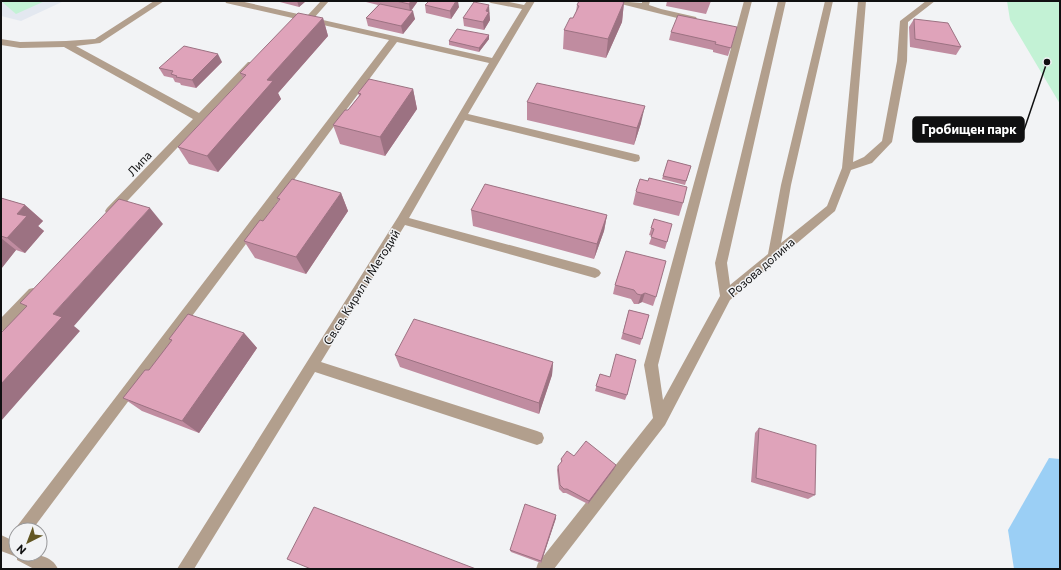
<svg xmlns="http://www.w3.org/2000/svg" width="1061" height="570" font-family="Commissioner,sans-serif">
	<style>
		.built { fill: #e3e8f0 }
		.green { fill: #c3f2d5 }
		.water { fill: #9bcff5 }
		.lines { fill: none; stroke-linecap: round; stroke-linejoin: round }
		.minor { fill: #b29f8d; fill-rule: evenodd }
		.wall { fill: #c08ca0 }
		.shaded-wall { fill: #9c7282 }
		.building { fill: #dfa3ba; stroke: #9c7282 }
		.labels { text-anchor: middle; dominant-baseline: central; stroke-width: 3; stroke-linejoin: round; paint-order: stroke }
		.street-label { font-size: 12px; fill: #101011; stroke: #f2f3f5 }
		.leader { fill: none; stroke: #101011; stroke-width: 1.5 }
		.callout-dot { fill: #101011; stroke: #f2f3f5; stroke-width: 1.5 }
		.callout { fill: #101011; stroke: #101011; stroke-width: 1.5 }
		.callout-label { font-size: 13px; text-anchor: middle; font-weight: bold; fill: #fff }
	</style>
	<rect width="100%" height="100%" fill="#f2f3f5"/>
	<path class="built" d="M1,1h63l-43,20 -20,-5z"/>
	<path class="green" d="M1,1h44l-29,13z
		M1007,1h53v103l-50,-84z"/>
	<path class="water" d="M1049,458l11,1v110h-46l-6,-39z"/>
	<g class="lines">
		<path class="minor" d="M154,1h10l-64,42 -24,3 123,67 49,-51h6l2,2 -141,150 -4,1 -4,-1 -2,-3 2,-3 86,-89 -129,-72 -44,1 -19,-3v-6l19,3 46,-1 29,-2z
			M225,1h15l67,15 14,-15h8l-15,17 178,40 30,-49 -31,-6 -4,-2h17l20,4 3,-4h8l-67,113 167,40 4,1 1,3 -1,3 -4,1 -170,-42 -56,98 186,50 4,2 2,3 -2,3 -4,2 -190,-53 -84,137 216,69 5,2 2,5 -2,5 -5,2 -222,-73 -121,197h-17l221,-352 91,-154 -92,-21 -365,488h-16v2l-1,-2 3,-5 371,-485 -163,-37z
			M616,1l26,2v-2h8l-1,4 12,4 35,8 1,2 -4,3 -76,-19z
			M744,1h8l-94,364 5,35 57,-104 -5,-33 63,-262h8l-59,262 3,22 38,-31 13,-69 44,-184h8l-42,184 -10,58 46,-37 15,-38 16,-167h8l-13,161 11,-5 18,-16 15,-80 3,-40 26,-20h9l-27,21 -1,39 -15,81 -20,21 -21,7 -16,41 -105,89 -65,125 -111,144h-18l2,-6 115,-145 -9,-53z
			M33,288l4,1 2,4 -2,4 -32,33 -4,1v-13l28,-29z
			M1,535l15,7v12c15,0 35,-1 42,15h-24l-17,-9v-3l-16,-6z"/>
	</g>
	<path class="wall" d="M276,1h30l-7,6z
		M362,1h56l-7,10 4,8 -12,15 -35,-8 -2,-8 12,-13z
		M667,1h44l-5,13 -40,-8z
		M624,2l-2,20 -16,36 -43,-9 1,-19 9,-12 3,-6 1,-7z
		M425,5l34,2 -8,12 -25,-6z
		M490,13l-1,1 1,6 -6,10 -20,-4 -1,-8z
		M323,18l5,18 -50,57 3,6 -63,73 -29,-8 -11,-17 65,-69 -3,-5z
		M914,19l47,28 -5,8 -46,-8 -1,-20z
		M737,27l-9,29 -15,-4v-2l-44,-10 2,-8z
		M489,35v4l-10,13 -30,-7v-4z
		M222,62l-26,26 -15,-3 -1,-2 -5,-1 -2,-4 -9,-2 -5,-8z
		M413,89l4,20 -32,47 -45,-12 -7,-19 15,-15 11,-14 -1,-3z
		M527,102l114,21 -7,22 -107,-25z
		M668,160l23,6 -6,19 -23,-6z
		M636,191l47,12 -4,13 -45,-11 -1,-1z
		M341,193l7,18 -42,63 -51,-16 -11,-17 19,-20 16,-20 -2,-3z
		M1,198l24,7 18,16 -5,5 6,5 -19,22 -9,-3 -15,19z
		M471,210l136,5 -3,16 -10,28 -121,-33z
		M654,219l13,23 -2,7 -16,-5 3,-8 -3,-1z
		M626,251l30,46 -3,9 -11,-4 -4,2h-4l-3,-5 -18,-5 2,-9z
		M629,310l20,5 -9,30 -19,-6z
		M244,333l13,15 -58,85 -57,-22 -19,-13 26,-28 22,-29 -2,-2z
		M395,355l158,7 -1,13 -13,39 -139,-47z
		M600,374l27,21 -2,5 -30,-9z
		M759,428l56,67 -7,4 -57,-17 4,-49z
		M574,456l42,9 -2,4 -26,35 -22,-11h-3l-4,-4 -2,-19 1,-4 3,-3v-4z
		M556,518l-15,45 -30,-11 -1,-2z"/>
	<path class="shaded-wall" d="M297,1h9l-7,6z
		M411,1h7l-8,11 -1,-8z
		M456,1h2l1,6 -8,12 -1,-8z
		M624,2l-2,20 -16,36 2,-19z
		M489,5l1,15 -6,10 -1,-8 3,-11z
		M413,11l2,8 -12,15 -2,-8z
		M323,18l5,18 -50,57 3,6 -63,73 -11,-16 60,-76z
		M489,35v4l-10,13v-4z
		M218,54l4,8 -26,26 -4,-8z
		M413,89l4,20 -32,47 -5,-19z
		M645,106l-4,17 -7,22 3,-17z
		M341,193l7,18 -42,63 -10,-17z
		M25,205l18,16 -5,5 6,5 -19,22 -18,-15 10,-24z
		M150,208l13,16 -89,102 6,5 -79,90v-37l52,-70z
		M607,215l-3,16 -10,28 3,-15z
		M1,238l15,12 -15,19z
		M645,293l-3,9 -4,2 3,-9z
		M244,333l13,15 -58,85 -17,-12z
		M553,362l-1,13 -13,39v-11z
		M616,465l-2,4 -26,35 1,-3z
		M556,515v3l-15,45v-2z"/>
	<path class="building" d="M396,1h15l-2,3z
		M429,1h27l-6,10 -25,-6z
		M579,1h39l6,1 -16,37 -44,-9 6,-12h3l6,-12 -2,-1z
		M474,2l15,3 -3,6 3,1 -6,10 -20,-4z
		M380,4l33,7 -12,15 -35,-8z
		M298,13l25,5 -56,62 6,1 -66,75 -29,-9 68,-72 -6,-2z
		M678,15l59,12 -6,21 -16,-4 1,-2 -45,-10z
		M914,19l34,4 13,24 -46,-8z
		M457,29l32,6 -10,13 -30,-7z
		M184,46l34,8 -26,26 -16,-3 1,-1 -6,-2 2,-3 -14,-3z
		M369,79l44,10 -33,48 -47,-12 12,-15h3l13,-16 -3,-1z
		M537,83l108,23 -8,22 -110,-26z
		M668,160l23,6 -5,15 -23,-5z
		M649,178l38,9 -4,16 -46,-11 -1,-1 4,-12 8,2z
		M292,179l49,14 -45,64 -52,-16 16,-21 3,1 17,-22 -3,-1z
		M485,184l122,31 -10,29 -126,-34z
		M1,198l24,7 -8,9 10,2 -20,22 -6,-2z
		M119,199l31,9 -97,106 9,3 -61,67v-51l26,-27 -7,-3z
		M654,219l18,5 -5,18 -16,-5 3,-8 -3,-1z
		M626,251l40,10 -10,36 -11,-4 -4,2 -4,-1 -3,-4 -19,-5z
		M629,310l20,5 -7,24 -19,-6z
		M188,314l56,19 -62,88 -59,-23 22,-28h4l23,-30 -3,-1z
		M414,319l139,43 -14,41 -144,-48z
		M616,354l20,6 -9,35 -31,-9 4,-12 10,3z
		M759,428l57,17 -1,50 -59,-17z
		M586,441l30,24 -27,36 -22,-12h-3l-4,-4 -2,-19 4,-5 -1,-2 6,-8 7,5z
		M525,504l31,11 -15,46 -31,-11z
		M314,507l162,62h-165l-24,-10z"/>
	<g class="labels">
		<g class="street-label">
			<text transform="translate(139 163) rotate(-47)">Липа</text>
			<text transform="translate(761 267) rotate(-41)">Розова долина</text>
			<text transform="translate(361 287) rotate(-58)">Св.св. Кирил и Методий</text>
		</g>
	</g>
	<path class="leader" d="M1047 62L1024 130"/>
	<circle class="callout-dot" cx="1047" cy="62" r="4"/>
	<rect class="callout" x="913" y="117" width="111" height="25" rx="4"/>
	<g class="callout-label">
		<text x="969" y="134">Гробищен парк</text>
	</g>
	<rect width="1061" height="570" fill="none" stroke="#101011" stroke-width="4"/>
	<g transform="translate(28 542) rotate(222)"><circle r="19" fill="#f2f3f5" stroke="#98989a"/>
	<path d="M0-3L7 15L0 10L-7 15Z" fill="#625623"/>
	<text y="-6" font-size="11" font-weight="bold" text-anchor="middle" fill="#101011">N</text>
	</g>
</svg>
